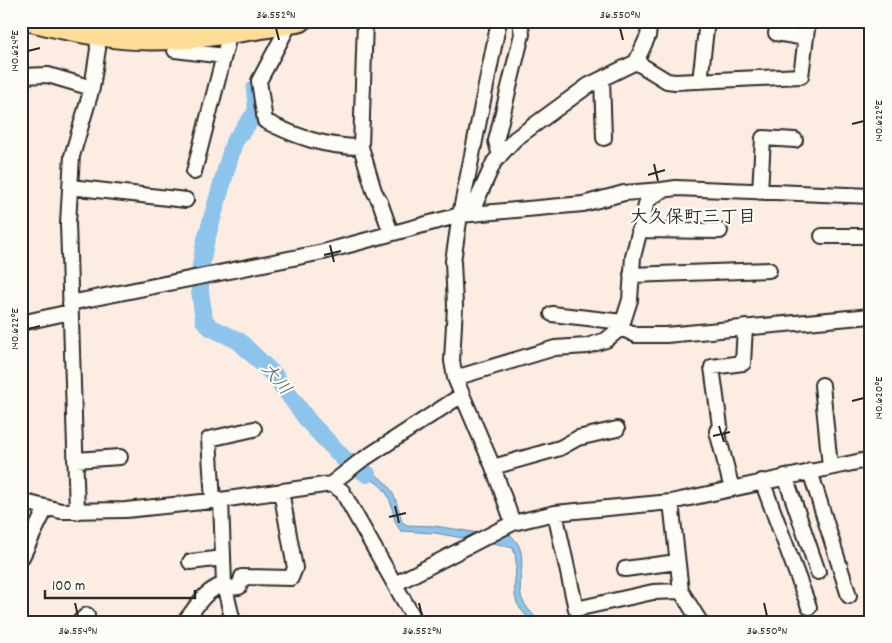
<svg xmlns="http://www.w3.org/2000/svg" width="892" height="643" font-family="Dekko,'Klee One',sans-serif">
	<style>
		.water { fill: #8dc4eb; stroke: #66879e }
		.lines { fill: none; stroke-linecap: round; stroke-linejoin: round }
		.river { stroke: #8dc4eb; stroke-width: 18 }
		.minor-casing { stroke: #2b2b2b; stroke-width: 18 }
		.highway-casing { stroke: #2b2b2b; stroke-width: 25 }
		.minor { stroke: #fdfcf7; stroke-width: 14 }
		.highway { stroke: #ffdd96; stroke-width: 21 }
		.ticks { fill: none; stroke: #2b2b2b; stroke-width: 2 }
		.labels { text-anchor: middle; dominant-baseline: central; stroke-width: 4.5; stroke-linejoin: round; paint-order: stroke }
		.neighbourhood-label { font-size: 18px; font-weight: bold; fill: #2b2b2b; stroke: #fdfcf7 }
		.water-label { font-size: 18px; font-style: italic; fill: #485965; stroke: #fdfcf7 }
		.neatline { fill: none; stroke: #2b2b2b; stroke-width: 2 }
		.ticks-label { font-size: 12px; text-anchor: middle; fill: #2b2b2b }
	</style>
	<rect width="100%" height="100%" fill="#fdece1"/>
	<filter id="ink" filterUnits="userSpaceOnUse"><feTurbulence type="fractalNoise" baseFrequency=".02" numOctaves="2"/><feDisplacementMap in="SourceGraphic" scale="10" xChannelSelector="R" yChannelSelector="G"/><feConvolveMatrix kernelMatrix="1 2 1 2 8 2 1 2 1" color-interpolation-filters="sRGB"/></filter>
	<g filter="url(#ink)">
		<path class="water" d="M360,466c31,15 34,25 42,56l5,3 28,1 44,7 -11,6 -33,-6 -34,-2c-6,-7 -7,-14 -9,-23 -5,-23 -18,-28 -39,-37z
			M508,533c25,19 7,43 14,66 3,8 12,16 17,23h-7c-5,-6 -12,-12 -15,-19 -7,-18 4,-37 -4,-55l-27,-7z"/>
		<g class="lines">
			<path class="river" d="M255,89l2,22 -23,31 -29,101 -4,22 -1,26 4,29 6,7 29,14 36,35 34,46 36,38 22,14"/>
			<defs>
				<path id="minor" d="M365,21l-4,126 13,44 6,11 11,31
					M499,21l-39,194 -7,46 2,45 -3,55 3,17 38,89 20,56
					M290,23l-31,58 6,40c32,16 60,26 96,26
					M776,33l30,5
					M173,38l2,12 49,6
					M636,62l31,19 8,1 126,-6 7,-55
					M21,76l27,-1 44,13
					M602,79l2,59
					M700,81l7,-60
					M500,156l-4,-15 26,-107 -2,-13
					M194,172l36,-140
					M70,187l116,13
					M760,192l3,-54 32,2
					M460,215l12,-4 22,-49 21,-23 74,-54 47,-23 12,-26 2,-15
					M639,230l81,1
					M822,236h49
					M631,275l138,-5
					M70,303l253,-51 137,-37 123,-11 41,-11 38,-3
					M552,314l71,8
					M21,323l49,-11
					M621,328l15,7h30l205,-19
					M455,378l100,-30 32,-2 19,-6 15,-12 9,-28 3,-43 14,-56 15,-11 14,-2 195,8
					M822,385l8,82
					M75,460l45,-3
					M493,467l67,-19 18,-10 39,-9
					M810,471l39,125
					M785,476l33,96
					M762,481l47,126
					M331,484l28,-22 103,-67
					M732,489l-15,-58 3,-5 -8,-59 31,-4 2,-36
					M221,500l3,84 9,38
					M21,501l40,10 65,-1 95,-10 110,-16 11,7 74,131
					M213,501l-4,-62 45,-10
					M671,502l10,89 19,31
					M77,512l-9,-289 4,-67 20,-68 6,-39 -1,-14 -9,-14
					M555,513l21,96 77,-17 28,-1
					M21,559l25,-51
					M190,562l33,-4
					M625,569l52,-7
					M395,584l118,-61 42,-10 116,-11 200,-43
					M225,588l14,-1 3,-10 49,1 4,-10 -14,-77
					M79,622l8,-7
					M184,622c15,-17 17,-29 40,-38"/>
				<path id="highway" d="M33,21c39,10 78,18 118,18 50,0 100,-10 149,-18"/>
			</defs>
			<use href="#minor" class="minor-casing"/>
			<use href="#highway" class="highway-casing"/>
			<use href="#minor" class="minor"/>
			<use href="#highway" class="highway"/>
		</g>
	</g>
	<path class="ticks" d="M276,28l3,12M620,28l3,12M28,51l12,-3M852,124l12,-3M654,164l4,17M648,175l17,-5M330,245l4,17M324,255l17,-4M28,329l12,-3M852,401l12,-3M719,426l5,16M713,436l17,-4M395,506l4,17M389,517l17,-4M75,603l3,13M419,603l3,13M764,603l3,13"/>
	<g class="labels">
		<g class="neighbourhood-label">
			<text x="693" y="218">大久保町三丁目</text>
		</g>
		<g class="water-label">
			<text transform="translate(275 380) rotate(50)">大川</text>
		</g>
	</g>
	<rect width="892" height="643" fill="none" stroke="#fdfcf7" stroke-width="55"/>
	<path d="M45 590v8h150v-8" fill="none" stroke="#2b2b2b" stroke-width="2.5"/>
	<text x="52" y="590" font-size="15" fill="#2b2b2b" stroke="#fdfcf7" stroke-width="4" paint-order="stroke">100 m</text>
	<rect x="28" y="28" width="836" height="588" class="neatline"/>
	<g class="ticks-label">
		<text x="276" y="18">36.552°N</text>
		<text x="620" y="18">36.550°N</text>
		<text transform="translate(14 51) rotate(-90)" y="4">140.624°E</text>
		<text transform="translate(878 121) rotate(-90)" y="4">140.622°E</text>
		<text transform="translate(14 329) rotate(-90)" y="4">140.622°E</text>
		<text transform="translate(878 398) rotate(-90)" y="4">140.620°E</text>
		<text x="78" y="634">36.554°N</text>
		<text x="422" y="634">36.552°N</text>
		<text x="767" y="634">36.550°N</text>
	</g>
</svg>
